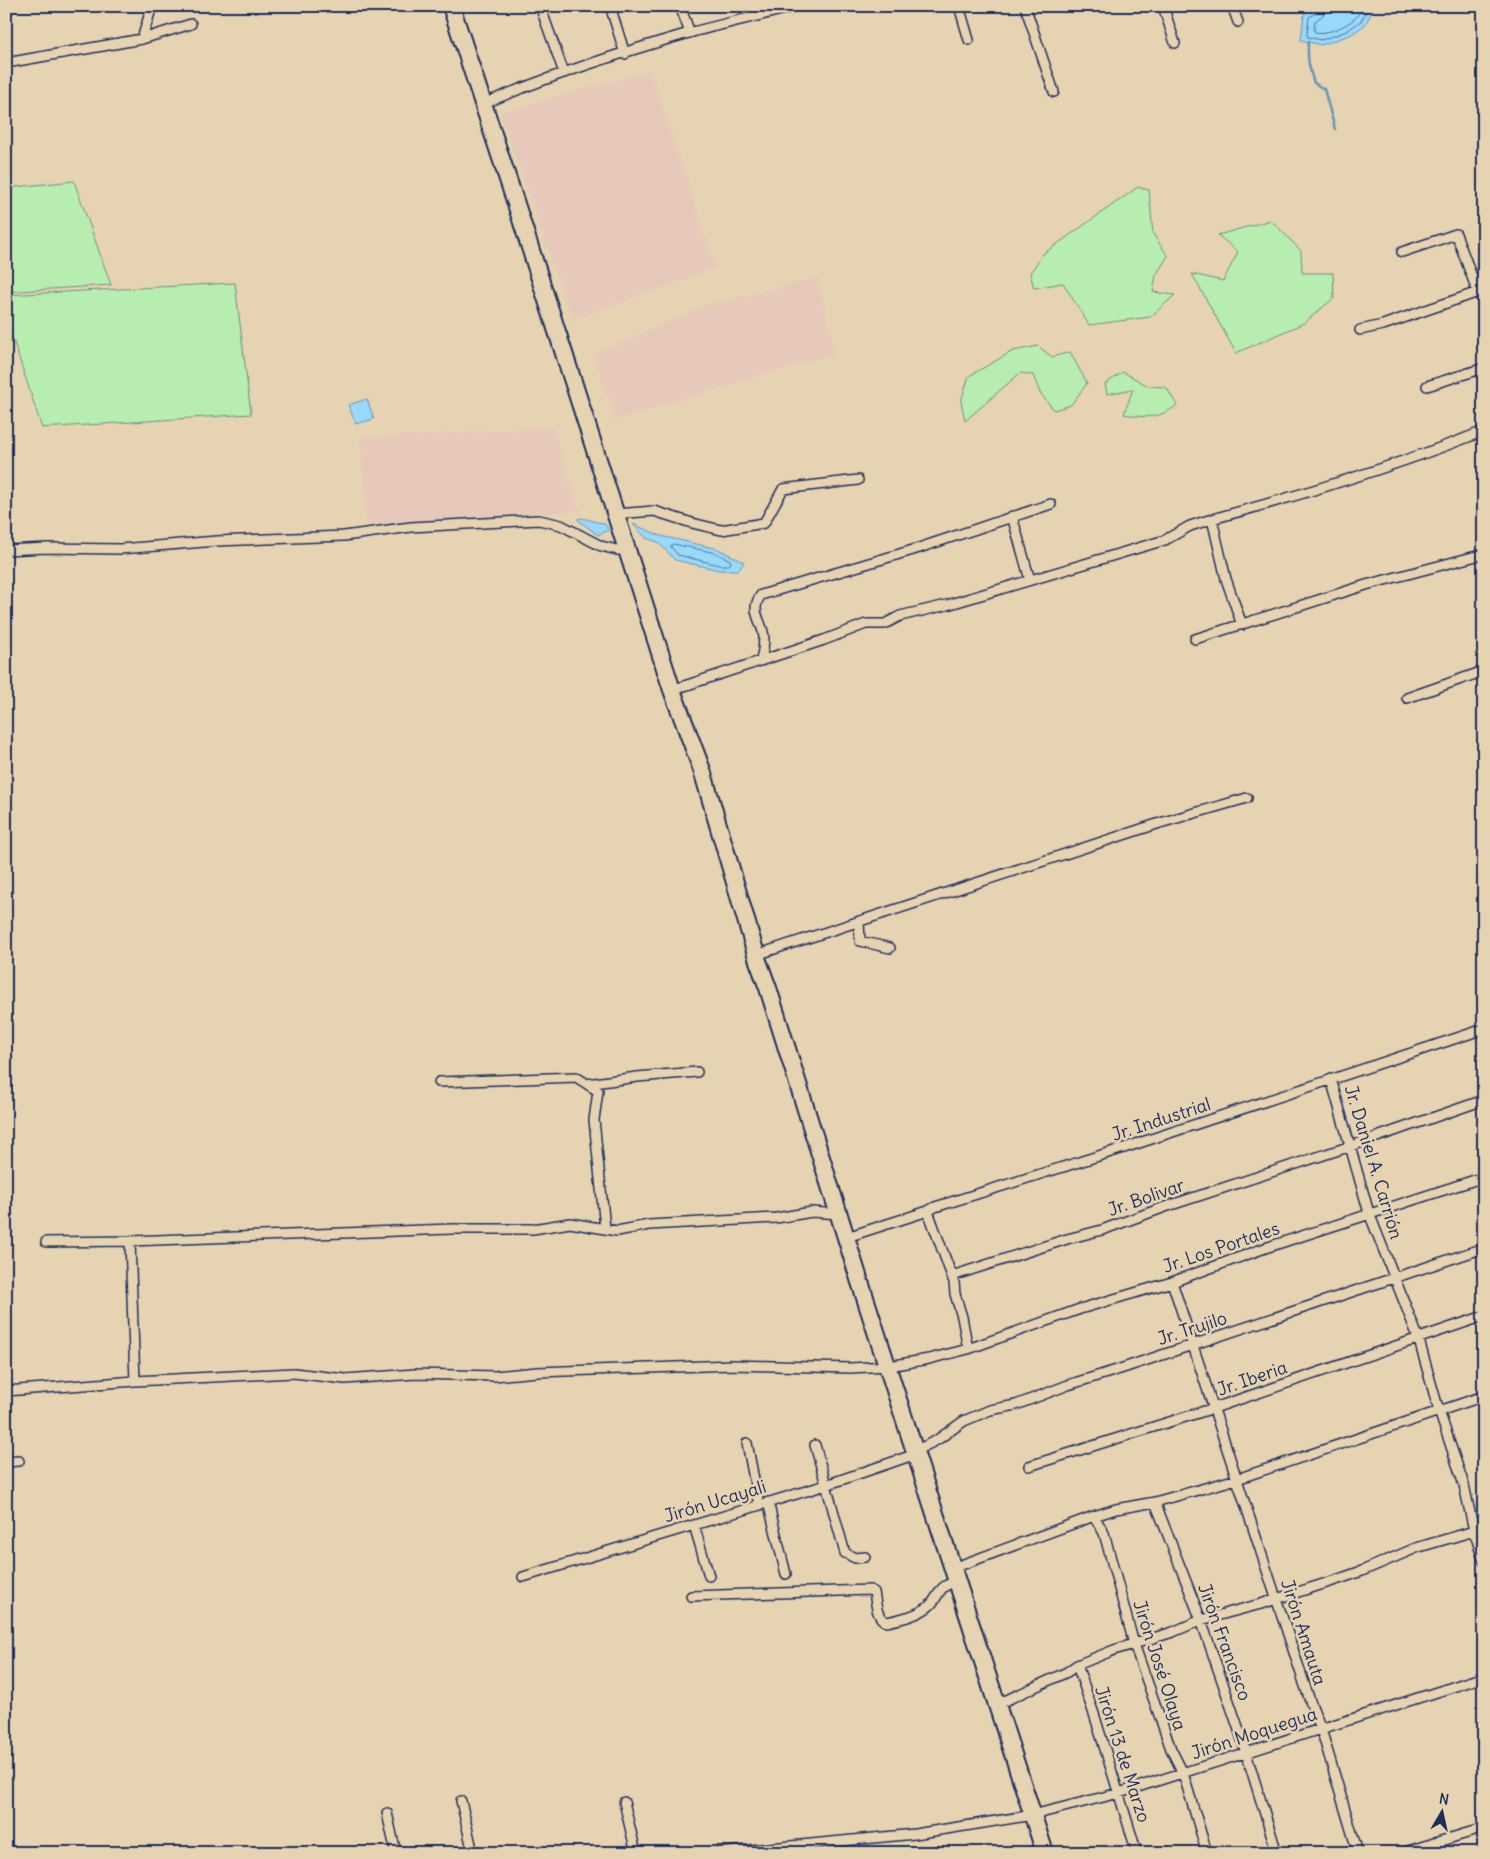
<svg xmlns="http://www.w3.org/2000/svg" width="1490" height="1859" font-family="Delius,sans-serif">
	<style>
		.built { fill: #e6c9ba }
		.green { fill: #b7edae; stroke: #698e86 }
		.water { fill: #98d8f9; stroke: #6694bb }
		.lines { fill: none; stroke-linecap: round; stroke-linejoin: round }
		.shore { stroke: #4d739c; stroke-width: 1 }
		.stream { stroke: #6694bb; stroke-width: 2.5 }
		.street-casing { stroke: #1b2f5e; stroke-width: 12 }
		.highway-casing { stroke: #1b2f5e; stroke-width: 20 }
		.street { stroke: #e6d3b1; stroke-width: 9 }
		.highway { stroke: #e6d3b1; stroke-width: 16 }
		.labels { text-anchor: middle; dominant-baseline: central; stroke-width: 5; stroke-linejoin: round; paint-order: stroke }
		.street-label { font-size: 18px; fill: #1b2f5e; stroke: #e6d3b1 }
	</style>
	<rect width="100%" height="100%" fill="#e6d3b1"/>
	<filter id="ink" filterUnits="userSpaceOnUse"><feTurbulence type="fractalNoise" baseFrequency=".02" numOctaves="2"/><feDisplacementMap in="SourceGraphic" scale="10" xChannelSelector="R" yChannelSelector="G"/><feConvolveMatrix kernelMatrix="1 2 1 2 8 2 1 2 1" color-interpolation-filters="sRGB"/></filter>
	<g filter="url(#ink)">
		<path class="built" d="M650,70l66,198 -144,52 -72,-207z
			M818,278l16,75 -219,67 -21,-66 113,-49z
			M552,428l28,83 -213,15 -7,-88z"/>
		<path class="green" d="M74,181l37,104 -105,7v-104z
			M1138,187l11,3 4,44 15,22 -12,19 -3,17 22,3 -25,22 -61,8 -26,-42 -29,5 -4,-15 13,-19z
			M1271,220l30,31 1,22h31l1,25 -30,25 -68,30 -44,-79 31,7 15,-29 -20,-17z
			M235,283l16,131 -209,14 -36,-110v-23z
			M1038,346l14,11 18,-5 17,31 -16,22 -17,5 -14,-17 -7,-18 -13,-2 -55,48 -4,-20 8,-25 44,-25z
			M1123,372l25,14 18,1 11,18c-17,14 -33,13 -53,9l9,-25 -26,5 -2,-10z"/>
		<path class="water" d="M1317,6h58l-10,19 -15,10 -29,10 -20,-5 3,-26z
			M367,399l7,20 -18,5 -8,-19z
			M579,518c9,0 16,5 25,5l5,7 -11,5 -20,-15z
			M633,524l28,12 57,13 26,13 -5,8h-20l-44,-10 -17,-18 -12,-4z"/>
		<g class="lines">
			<path class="shore" d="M1319,6l-2,6 -8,5 -2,18 1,2 13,3 26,-9 14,-10 8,-15
				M1325,6l-2,9 -8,6 -1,9 1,2c11,3 33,-6 41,-15 3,-3 5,-7 6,-11
				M673,544l43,9 14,7 1,3 -2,2h-10l-41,-10 -7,-8z"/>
			<path class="stream" d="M1308,42c-1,16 1,26 6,41l10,6 11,40"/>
			<defs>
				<path id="street" d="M540,6l24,67
					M610,6l15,48
					M680,6l10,27
					M751,6l3,10
					M959,6l10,34
					M1025,6l29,86
					M1163,6l12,37
					M1232,6l6,16
					M142,39l10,-33
					M6,63l136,-24 49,-15
					M483,104c66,-28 137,-51 206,-71 36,-10 72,-17 107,-27
					M1402,252l54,-18 19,51 9,15
					M1360,330l23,-5 101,-35
					M1427,386l57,-18
					M616,514l38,-3 38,12 29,7 43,-7 19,-34 75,-9
					M1012,516l18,64
					M1212,519c90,-24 186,-54 272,-88
					M6,550l41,-2 73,1 97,-8 127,-5 67,-9 128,-7 22,5 40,21 16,4h10
					M1195,639l171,-54 118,-31
					M761,660c2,-8 3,-15 3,-23 -2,-17 -15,-26 -3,-42l152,-45 138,-46
					M672,690l152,-50 42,-16h19l15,-8 47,-11 218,-65 25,-14 22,-7 14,60 16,46
					M1407,698l77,-27
					M859,921l1,20 30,7
					M756,955l404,-132 87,-25
					M1331,1079l38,134 49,124 21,74 25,74 10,46
					M439,1082l137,-5 22,14 -4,29 11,108
					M587,1084l50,-7 60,-5
					M928,1211l26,71 1,12 7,23 6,32
					M847,1237l81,-26 7,-4 189,-59 360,-119
					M130,1241l5,140
					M46,1242l84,-1 321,-12h82l37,-6 47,8 32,-6 127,-7 36,-6 27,2
					M952,1276l115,-37 35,-9 63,-23 186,-61 133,-46
					M1172,1282l138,419 11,28 37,124
					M6,1391l129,-10 159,-8 51,6 70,-5 79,2 43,-4 195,-7 118,3 39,-2 40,-7 39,-10 112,-40 92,-27 93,-34 219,-71
					M747,1443l12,62
					M815,1445l30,108 10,5 10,-1
					M915,1451l22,-11 27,-19 26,-11 26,-5 52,-20 52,-16 364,-121
					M6,1462l13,-1
					M1029,1466l185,-58 270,-92
					M768,1502l18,72
					M1155,1502l46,118 38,110 38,123
					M1094,1516l10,17 30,111 37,105 12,24 24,80
					M694,1525l15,51
					M953,1568l141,-52 22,-7 39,-7 82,-23 247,-83
					M523,1577l303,-92 90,-31
					M691,1596l179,-6 4,2c2,10 2,27 13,30 14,-3 29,-6 41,-15 13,-10 8,-22 29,-25
					M1077,1665l18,52 42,136
					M996,1705l71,-33 10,-7 37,-15 59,-18 28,-12 60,-16 81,-26 20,-7 54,-23 58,-17 10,30
					M461,1801l12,52
					M624,1802l12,51
					M387,1813l9,40
					M718,1853l197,-19 118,-19 86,-22 365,-116
					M1401,1853l83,-25"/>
				<path id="highway" d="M451,6l67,204 154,480 30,80 56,191 10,27 91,291 186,574"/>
			</defs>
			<use href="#street" class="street-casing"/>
			<use href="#highway" class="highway-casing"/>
			<use href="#street" class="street"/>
			<use href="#highway" class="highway"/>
		</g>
	</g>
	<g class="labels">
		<g class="street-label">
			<text transform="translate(1161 1119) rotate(-18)">Jr. Industrial</text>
			<text transform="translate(1374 1162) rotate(73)">Jr. Daniel A. Carrión</text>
			<text transform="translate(1146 1197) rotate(-19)">Jr. Bolivar</text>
			<text transform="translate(1221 1247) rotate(-19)">Jr. Los Portales</text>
			<text transform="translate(1192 1328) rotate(-18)">Jr. Trujilo</text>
			<text transform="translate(1252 1378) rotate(-19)">Jr. Iberia</text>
			<text transform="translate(715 1501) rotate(-17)">Jirón Ucayali</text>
			<text transform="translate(1304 1632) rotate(72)">Jirón Amauta</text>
			<text transform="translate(1225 1642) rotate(70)">Jirón Francisco</text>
			<text transform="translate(1160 1665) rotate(72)">Jirón José Olaya</text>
			<text transform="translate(1254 1733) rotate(-18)">Jirón Moquegua</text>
			<text transform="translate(1123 1754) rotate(72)">Jirón 13 de Marzo</text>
		</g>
	</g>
	<rect width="1490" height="1859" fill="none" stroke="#e6d3b1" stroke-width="25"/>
	<rect x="12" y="12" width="1465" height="1834" fill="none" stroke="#1b2f5e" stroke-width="2" filter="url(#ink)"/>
	<g transform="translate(1442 1812) rotate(9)" stroke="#e6d3b1" stroke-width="4" paint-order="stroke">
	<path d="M0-4L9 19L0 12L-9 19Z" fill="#1b2f5e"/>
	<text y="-8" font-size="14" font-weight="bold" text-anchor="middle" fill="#1b2f5e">N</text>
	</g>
</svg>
